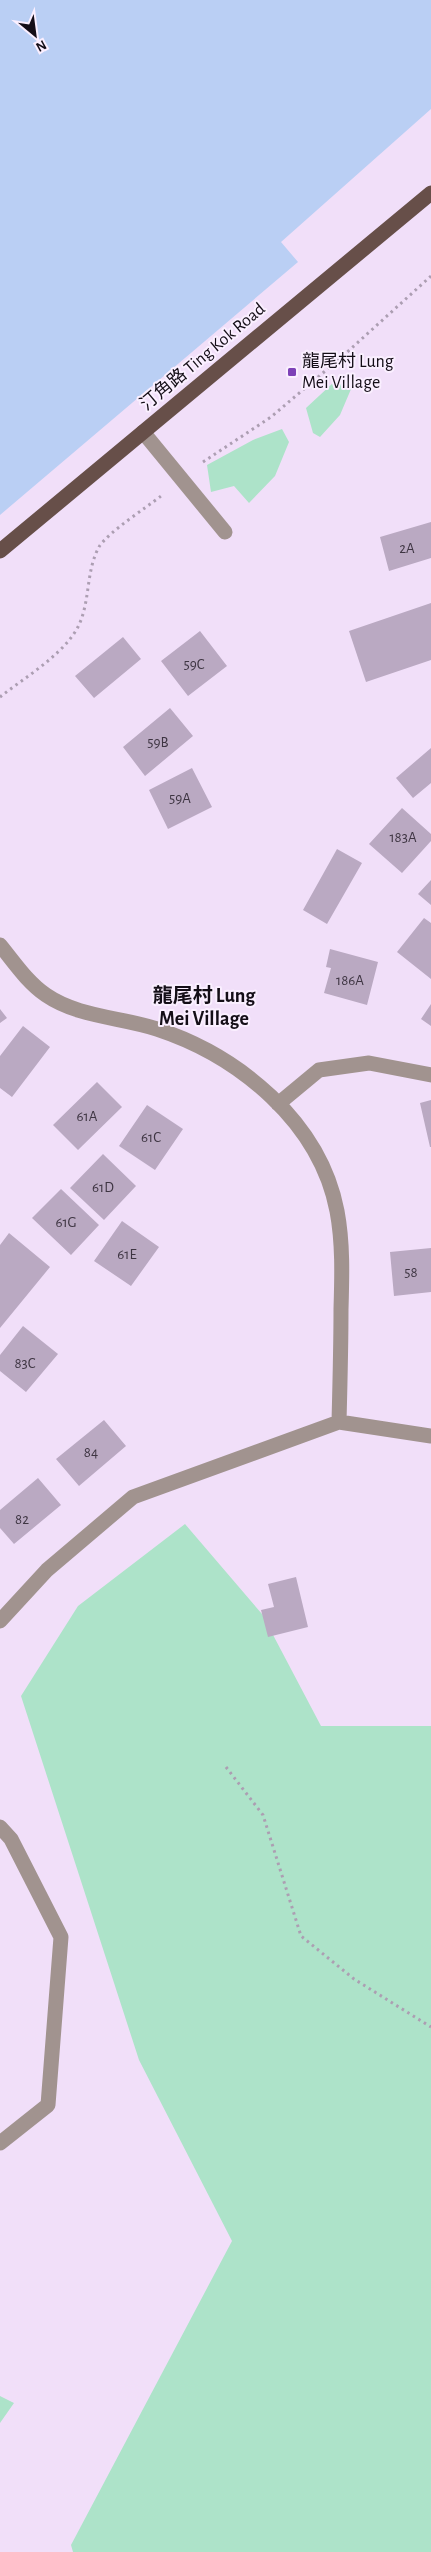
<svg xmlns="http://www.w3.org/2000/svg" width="431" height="2552" font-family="'Alegreya Sans','Noto Sans TC',sans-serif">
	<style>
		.green { fill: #ade3c9 }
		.water { fill: #bacff4 }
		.building { fill: #baa9c2 }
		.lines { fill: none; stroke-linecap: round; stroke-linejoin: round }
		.path { stroke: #ac9eb2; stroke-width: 3; stroke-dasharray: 2.5 4; stroke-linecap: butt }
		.minor { stroke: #a1938f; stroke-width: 15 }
		.major { stroke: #674f49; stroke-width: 15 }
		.poi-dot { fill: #7d41b7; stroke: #faefff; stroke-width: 2 }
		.labels { text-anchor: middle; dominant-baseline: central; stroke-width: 4; stroke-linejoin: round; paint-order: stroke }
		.number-label { font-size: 15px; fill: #3e3542 }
		.street-label { font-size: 18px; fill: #140e17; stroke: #faefff }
		.poi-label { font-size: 18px; fill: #140e17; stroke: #faefff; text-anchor: start }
		.quarter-label { font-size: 20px; font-weight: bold; fill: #140e17; stroke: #faefff }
	</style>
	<rect width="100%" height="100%" fill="#f1dff9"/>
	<path class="green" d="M334,382h20l-14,33 -20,22 -7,-4 -7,-25z
		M282,429l7,13 -14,34 -26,27 -15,-17 -23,6 -4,-27 46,-25z
		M185,1524l77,90 59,112h110v826h-358l-2,-7 161,-304 -93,-181 -118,-364 57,-90z
		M0,2396l14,7 -14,20z"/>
	<path class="water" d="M0,0h431v109l-150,133 17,20 -298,253z"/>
	<path class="building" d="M431,522v36l-42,13 -9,-34z
		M431,603v57l-65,22 -17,-51z
		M200,631l27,35 -39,30 -27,-35z
		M123,637l18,22 -47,39 -19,-22z
		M170,708l23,28 -48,40 -22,-29z
		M431,748v35l-18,15 -17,-20z
		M192,768l20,39 -44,22 -19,-39z
		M402,808l29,26v7l-29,32 -33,-29z
		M337,849l25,14 -35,61 -24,-14z
		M431,880v25l-13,-11z
		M424,918l7,5v56l-34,-27z
		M330,949l48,13 -11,43 -43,-12 7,-25 -5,-1z
		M431,1004v22l-10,-7z
		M0,1009l7,9 -7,5z
		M23,1026l27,21 -38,50 -12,-9v-32z
		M97,1082l25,25 -44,43 -25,-25z
		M431,1100v47h-1l-10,-44z
		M147,1105l36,24 -28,41 -36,-24z
		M103,1154l33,32 -32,34 -34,-32z
		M61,1189l38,36 -28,30 -39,-37z
		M122,1221l37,26 -28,39 -37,-25z
		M9,1233l41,34 -50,61v-83z
		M431,1248v44l-37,4 -4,-44z
		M23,1326l35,28 -32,38 -26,-21v-16z
		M104,1420l22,26 -47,40 -23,-27z
		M38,1478l23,27 -47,39 -14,-16v-18z
		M296,1577l12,50 -40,10 -7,-27 13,-3 -6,-23z"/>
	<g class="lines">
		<path class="path" d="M203,462l68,-45 73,-62 87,-79
			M0,697c24,-19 55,-37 73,-62 19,-26 11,-61 26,-88 9,-15 47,-39 62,-51
			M226,1767l37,48 38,121 53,43 77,48"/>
		<path class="minor" d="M143,432l82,100
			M0,945c14,17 27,37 46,50 32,22 74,22 111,34 82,27 163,93 180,182 6,32 5,65 4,98 0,37 -1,75 -2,113
			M278,1104l41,-34 50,-7 62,12
			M0,1621l47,-51 86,-73 206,-75 92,14
			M0,1827l11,12 50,98 -13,168 -48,38"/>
		<path class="major" d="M0,551l431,-358"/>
	</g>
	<rect class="poi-dot" x="287" y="367" width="10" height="10" rx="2.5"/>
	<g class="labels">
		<g class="number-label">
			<text x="407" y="548">2A</text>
			<text x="194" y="664">59C</text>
			<text x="158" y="742">59B</text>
			<text x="180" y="798">59A</text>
			<text x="403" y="837">183A</text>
			<text x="350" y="980">186A</text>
			<text x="87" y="1116">61A</text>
			<text x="151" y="1137">61C</text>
			<text x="103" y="1187">61D</text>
			<text x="66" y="1222">61G</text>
			<text x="127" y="1254">61E</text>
			<text x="411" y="1272">58</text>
			<text x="25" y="1363">83C</text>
			<text x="91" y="1452">84</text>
			<text x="22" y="1519">82</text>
		</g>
		<g class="street-label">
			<text transform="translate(203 357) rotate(-40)">汀角路 Ting Kok Road</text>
		</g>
		<g class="poi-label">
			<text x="302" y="362">龍尾村 Lung<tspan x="302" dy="21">Mei Village</tspan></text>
		</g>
		<g class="quarter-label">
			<text x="204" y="996">龍尾村 Lung<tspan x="204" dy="23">Mei Village</tspan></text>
		</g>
	</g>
	<g transform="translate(35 35) rotate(151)" stroke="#faefff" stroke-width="4" paint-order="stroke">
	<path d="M0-4L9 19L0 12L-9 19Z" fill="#140e17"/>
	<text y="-8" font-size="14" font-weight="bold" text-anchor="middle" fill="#140e17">N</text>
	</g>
</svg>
